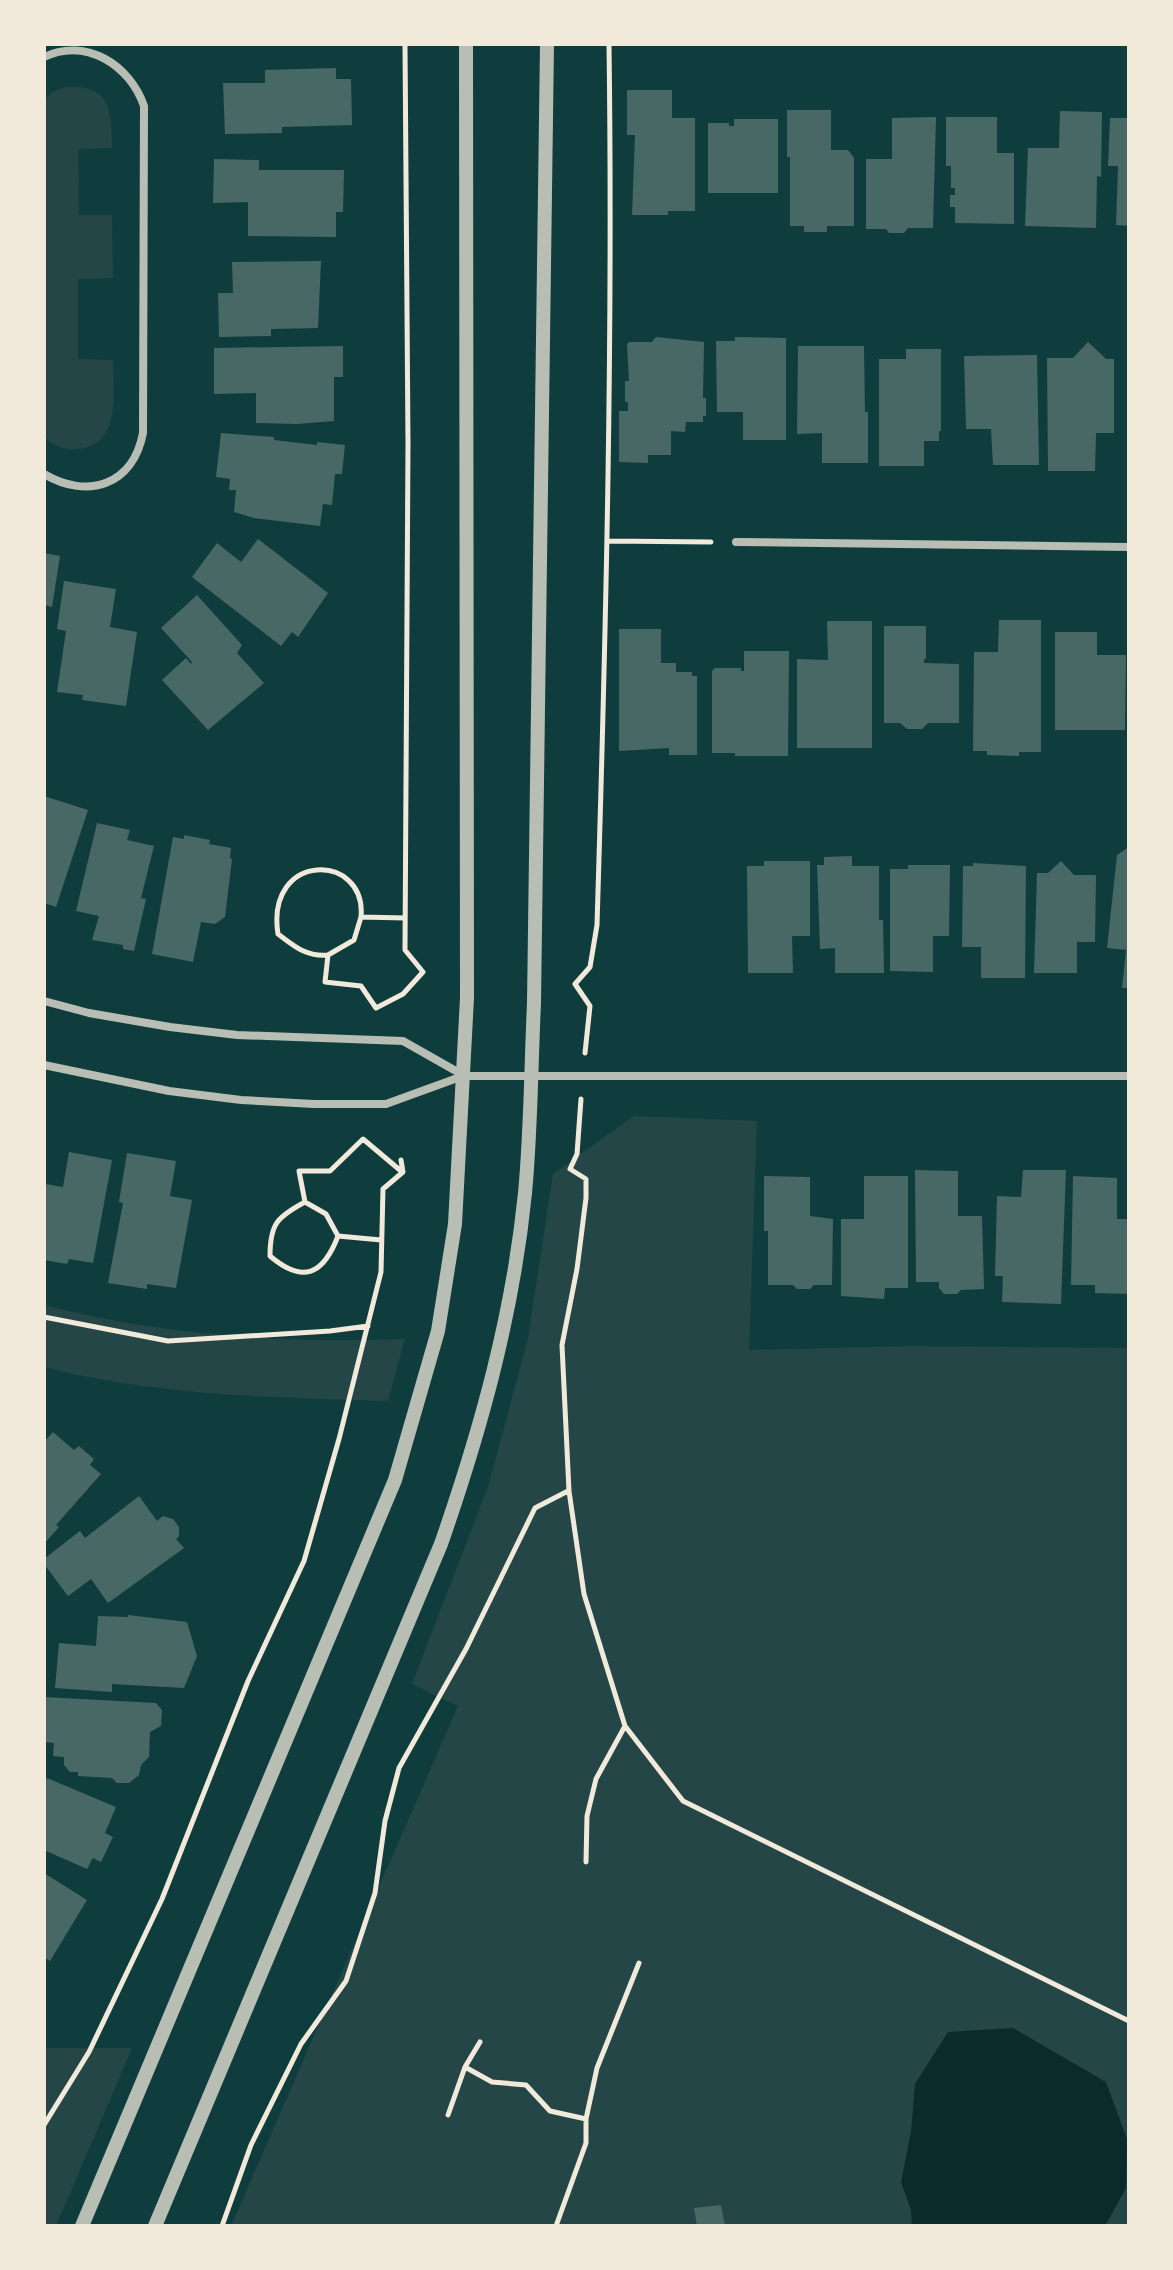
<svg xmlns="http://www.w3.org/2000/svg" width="1173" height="2270" font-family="Cabin,sans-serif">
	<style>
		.green { fill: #244646 }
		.water { fill: #0a2a2b }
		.building { fill: #486865 }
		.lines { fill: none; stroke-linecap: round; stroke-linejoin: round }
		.path { stroke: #f1e9da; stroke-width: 5 }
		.minor { stroke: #b8beb3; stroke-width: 8 }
		.tertiary { stroke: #b8beb3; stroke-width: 14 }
	</style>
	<rect width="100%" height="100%" fill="#0f3d3e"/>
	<path class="green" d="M65,87c46,-3 47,24 47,61l-34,1 1,66h33l1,63 -35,1v80l35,1c0,31 9,85 -35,89 -13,2 -26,-4 -34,-13v-336l9,-8z
		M634,1116l123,5 -8,229 162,-4 218,2v878h-898l227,-520 -46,-22 76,-197 40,-149 25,-164z
		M44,1305c117,30 241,39 361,34l-17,62c-115,-4 -232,-5 -344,-34z
		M44,2048h88l-76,178h-12z"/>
	<path class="water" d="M1013,2028l93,54 21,57 -1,49 -21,38h-193l-1,-16 -10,-28 10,-50 4,-48 33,-52z"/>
	<path class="building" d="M336,68v11h15l1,46 -70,2v6l-57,1 -2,-51h42v-13z
		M627,90h45v28h23v93h-27v4h-36l3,-80h-8z
		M787,110h44v40h17l6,8v68h-27v6h-23v-6h-14v-69h-3z
		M1060,111l42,1 -1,65 -4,-1 -1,52 -71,-2 3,-78h31z
		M936,117l-3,111h-25l-4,5h-15l-3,-4h-20v-70h26v-41z
		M946,117h51v36h17v71l-59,-1v-16h-5v-12h5v-7h-4v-22h-5z
		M1110,118h19v108l-13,-1 2,-59h-10z
		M734,119h44v74h-70v-70h21v3h5z
		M214,159l45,1v10h85l-1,42h-7v25l-88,-1v-34l-35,1z
		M321,261l-3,67 -47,1v7l-52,1 -1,-44h15l-1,-31z
		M656,337l48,5 -1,56h3v18h-3v6h-17l-1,10 -14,-1v24h-23v8l-29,-1v-51h9v-9h-3v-21h4l-2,-36 2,-3h23z
		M735,337l51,1v102h-43v-28h-26l-1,-71h19z
		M1088,342l18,17h8v74h-18l-1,38h-47l-1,-113h26z
		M343,346v31h-9v44l-37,3 -41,-1v-30l-42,1v-46z
		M798,346h66l1,66h3v51h-46v-30l-25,1z
		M906,349h35v82h-2v10h-15v25h-45v-107h27z
		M1037,355l2,110h-46l-2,-36h-25l-2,-73z
		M221,433l53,4v3l43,5v-3l28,3 -3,29h-7l-3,31 -9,-1 -3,22 -66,-8 -20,-6 2,-22h-7l1,-11 -14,-2z
		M258,539l70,54 -30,44 -6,-5 -11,14 -89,-69 25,-34 24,19z
		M44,553l16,3 -8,51 -8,-2z
		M64,581l52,8 -6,38 27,5 -11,74 -44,-6 1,-5 -26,-3 9,-61 -9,-2z
		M197,595l45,50 -5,8 27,30 -56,47 -46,-50 24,-22 5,6 1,-2 -31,-34z
		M999,620h42v132h-22v4l-32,-1v-4h-14l1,-99h24z
		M827,621h45v127h-75v-89l31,1z
		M884,626h42v33h-2v4l35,1v59h-31l-6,6h-15l-7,-6h-16z
		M619,629h42v34h15v9h16v4h5v79h-28v-7l-50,3z
		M1055,632h42v23h29l-1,75h-70z
		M744,651h45l-1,105h-53v-3h-23v-82l3,-3h26v3h3z
		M44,796l44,14 -32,97 -12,-4z
		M97,823l33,7 -3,10 27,6 -13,52 5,1 -12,52 -11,-2v-4l-31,-5 7,-24 -23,-5z
		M184,835l26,5 -1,4 22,4 -1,10 2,1 -7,58 -10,7 -14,-2 -8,40 -41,-8 21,-117 11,2z
		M1129,847v141h-7l4,-38 -19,-2 10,-93z
		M852,856v10h27v54h4l1,53h-49v-25l-15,1 -3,-84h7v-8z
		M764,861h46v75h-18l1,37h-45l-1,-107h17z
		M1061,861l13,14h22l-1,67h-18v31h-43l3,-100h11z
		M973,863l53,3 -1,112h-44v-31h-19l1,-81h10z
		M908,865h42l-1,71h-16v36l-43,-1v-102h18z
		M69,1152l43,8 -19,103 -24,-4 -2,5 -23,-4 2,-76 17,3z
		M127,1153l49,8 -6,35 22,4 -16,88 -29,-4v5l-39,-6 15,-80 -4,-1z
		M915,1170l43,1v45h24l2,73 -23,1 -4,4h-13l-5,-6v-6h-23z
		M1023,1170h43l-5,134 -59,-2 1,-26h-8l2,-80 24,1z
		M764,1176l46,1v39l23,3 -1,66h-18l-4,4h-13l-4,-4h-25v-54h-4z
		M864,1176h44v112h-23l-1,11 -43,-3v-77h23z
		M1073,1176l44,2v41h12v75l-34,-1v-8h-24z
		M53,1432l21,18 5,-4 15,13 -4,6 11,9 -45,51 3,2 -15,17v-102z
		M139,1496l18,25 6,-5 10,3 6,8v9l-3,3 8,9 -76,55 -17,-24 -23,17 -24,-32v-5l36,-28 5,7z
		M128,1615l59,7 10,34 -13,32 -72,-4v8l-57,-4 4,-45 37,3 2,-30 30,1z
		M44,1697l112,6 6,7 -1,16 -11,6 -1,25 -8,8 -2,10 -10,8h-12l-5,-5 -34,-2v-4h-8l-6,-7v-8l-11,-1 1,-13 -10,-1z
		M47,1778l69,29 -11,26 8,4 -12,25 -8,-4 -6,11 -43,-19v-64z
		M44,1873l43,27 -37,61 -6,-4z
		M721,2205l4,21h-28l-3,-18z"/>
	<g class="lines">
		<path class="path" d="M405,44l3,400 -3,506 18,22 -20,22 -27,14 -15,-22 -36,-4 3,-27 26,-15 7,-23 44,1
			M608,541l103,1
			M328,955c-22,2 -34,-9 -50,-21 -13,-83 89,-82 83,-17
			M585,1053l5,-47 -15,-22 15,-17 7,-42c9,-294 16,-587 12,-881
			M581,1099l-4,55 -7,15 16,10v19l-9,71 -15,76 7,146 15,103 41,132 58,75 446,220
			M305,1202l-6,-31h31l33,-32 38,32
			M338,1236l-12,-22 -21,-12c-28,15 -35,22 -35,54 33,28 53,19 68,-20l43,4
			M44,1317l124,24 162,-10 38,-5
			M586,1862l1,-46 9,-37 29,-53
			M465,2067l27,15 34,3 24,26 36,8v24l-30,83
			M448,2115l17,-48 15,-25
			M586,2119l11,-51 42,-105
			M44,2125l45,-73 73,-153 86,-218 56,-120 35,-122 42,-167 2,-83 20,-17 -2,-12
			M222,2226l29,-81 50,-101 45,-63 29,-88 10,-72 14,-53 67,-119 69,-141 33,-17"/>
		<path class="minor" d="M44,57c42,-20 86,8 100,49l-1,327c-10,52 -55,67 -99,41
			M736,542l393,5
			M44,1001l45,12 81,14 67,8 166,6 60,34
			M44,1065l125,26 72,9 73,4h72l77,-28h666"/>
		<path class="tertiary" d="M82,2226l313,-746 43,-149 17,-107 12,-226 -1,-954
			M155,2226l286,-682c40,-115 72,-230 84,-351 6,-63 6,-127 9,-190l13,-959"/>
	</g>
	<rect width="1173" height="2270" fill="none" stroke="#f1e9da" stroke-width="92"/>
</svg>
